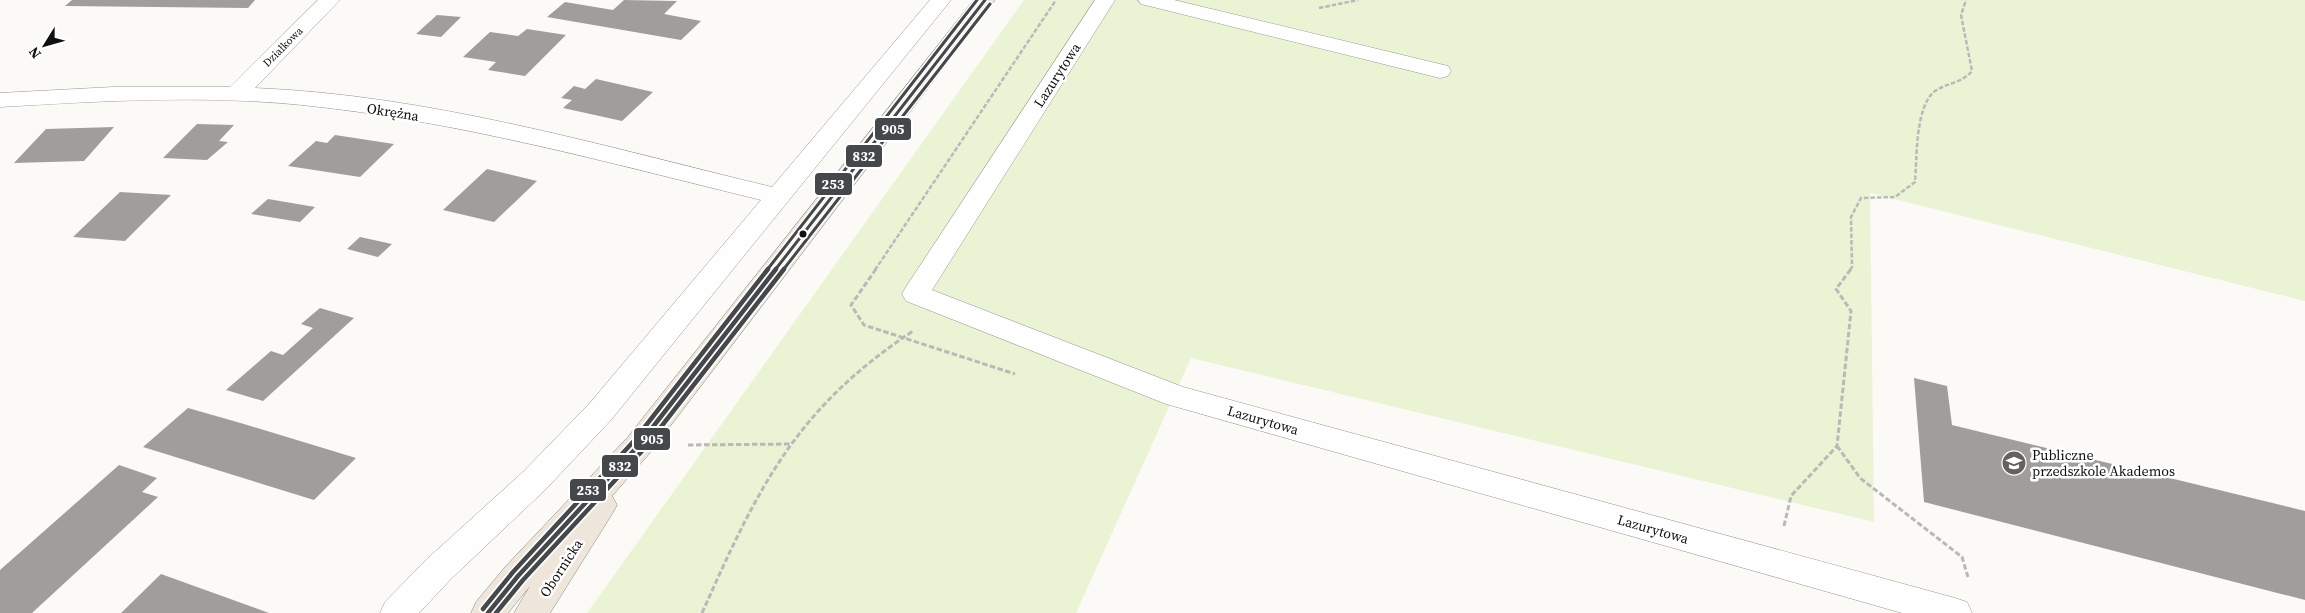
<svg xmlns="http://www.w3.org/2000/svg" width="2305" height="613" font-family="'Source Serif 4',serif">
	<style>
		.green { fill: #eaf3d4 }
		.building { fill: #a09d9b }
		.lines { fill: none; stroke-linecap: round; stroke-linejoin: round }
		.minor-casing { stroke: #969594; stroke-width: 1 }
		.major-casing { stroke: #848381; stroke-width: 1 }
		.path-far1 { stroke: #b9b9b8; stroke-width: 2.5; stroke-dasharray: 4.5 2; stroke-linecap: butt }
		.path { stroke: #b9b9b8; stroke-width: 3; stroke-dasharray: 5.5 2.5; stroke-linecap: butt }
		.minor { fill: #fffefe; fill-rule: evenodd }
		.major { fill: #eee6da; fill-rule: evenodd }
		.bus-1-far1-casing { stroke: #fff; stroke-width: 6 }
		.bus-1-casing { stroke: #fff; stroke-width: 8 }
		.bus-2-far1-casing { stroke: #fff; stroke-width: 6 }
		.bus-2-casing { stroke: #fff; stroke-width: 8 }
		.bus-3-far1-casing { stroke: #fff; stroke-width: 6 }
		.bus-3-casing { stroke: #fff; stroke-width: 8 }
		.bus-1-far1 { stroke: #45484a; stroke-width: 3 }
		.bus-1 { stroke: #45484a; stroke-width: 4.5 }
		.bus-2-far1 { stroke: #45484a; stroke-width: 3 }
		.bus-2 { stroke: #45484a; stroke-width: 4.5 }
		.bus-3-far1 { stroke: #45484a; stroke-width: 3 }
		.bus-3 { stroke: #45484a; stroke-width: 4.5 }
		.bus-dot { fill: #101010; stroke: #fff; stroke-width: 2 }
		.labels { text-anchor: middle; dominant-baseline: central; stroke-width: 5; stroke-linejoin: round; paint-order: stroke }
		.far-street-label { font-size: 11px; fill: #101010; stroke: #fff }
		.street-label { font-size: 14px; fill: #101010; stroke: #fff }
		.poi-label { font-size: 14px; fill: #101010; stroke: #fff; text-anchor: start }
		.line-badge { stroke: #fff; stroke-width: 2 }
		.badge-label { font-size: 14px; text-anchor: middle; font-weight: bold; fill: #fff }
	</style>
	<rect width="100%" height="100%" fill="#fcfaf6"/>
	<path class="green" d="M1024,0h1281v301l-435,-108 4,329 -683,-164 -115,255h-489z"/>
	<path class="building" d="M72,0h183l-7,8 -183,-2z
		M624,0l53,1 -13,13 37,7 -20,19 -134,-23 18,-15 48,8z
		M437,15l24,2 -20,20 -25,-3z
		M527,29l39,6 -41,41 -37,-6 8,-8 -33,-5 27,-25 28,4z
		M596,79l57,13 -31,29 -59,-13 9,-8 -11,-2 13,-12 11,3z
		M197,124l37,1 -15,16 9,1 -21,18 -44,-2z
		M114,127l-30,34 -70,2 32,-34z
		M335,135l59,9 -34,33 -72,-11 28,-25 11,2z
		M487,169l50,12 -43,41 -51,-12z
		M120,192l51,3 -46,46 -52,-4z
		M268,199l47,8 -15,15 -49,-8z
		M360,237l32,7 -14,13 -31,-8z
		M320,308l34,10 -91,83 -37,-11 45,-39 12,4 30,-27 -12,-4z
		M1914,378l33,8 5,39 353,86v89l-381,-98z
		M188,408l56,16 112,34 -42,42 -171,-53z
		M119,465l38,13 -15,14 16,5 -126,116h-32v-43z
		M161,574l108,39h-148z"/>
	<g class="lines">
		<defs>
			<path id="minor" d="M318,0h22l-85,88c175,7 347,58 517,99l158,-187h21l-340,420 -65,69 -95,90 -32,34h-39l5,-11 42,-43 97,-88 65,-67 172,-204c-152,-37 -303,-79 -459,-95 -100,-10 -202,-4 -302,2v-14l113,-6h117z
				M1095,0h20l-183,290 251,97 772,211 12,4 5,11h-70l-736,-209 -260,-103 -4,-7 4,-7z
				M1138,0h36l274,66 3,5 -3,5 -8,2 -299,-74z"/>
			<path id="major" d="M974,0h21l-346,454 -37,42 5,9 -5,9 -62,99h-36l16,-27 -22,27h-37l5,-11 30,-36 121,-128z"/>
		</defs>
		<use href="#minor" class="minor-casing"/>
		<use href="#major" class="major-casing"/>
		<path class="path-far1" d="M1319,8l39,-8
			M875,270l181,-270
			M1850,270l2,-3 -1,-50 10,-19 34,-1 20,-15c2,-23 0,-76 20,-91 12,-8 27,-8 37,-20l-11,-56 5,-15"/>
		<path class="path" d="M876,269l-25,36 13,20 151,49
			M688,445l102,-1
			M1837,446l23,32 102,79 6,20
			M1784,526l7,-30 46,-50 14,-135 -15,-22 15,-20
			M702,613c56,-125 93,-204 211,-282"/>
		<use href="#minor" class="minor"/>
		<use href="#major" class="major"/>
		<defs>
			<path id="bus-1-far1" d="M775,270l210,-270"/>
			<path id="bus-1" d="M488,613l30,-37 120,-130 138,-177"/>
			<path id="bus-2-far1" d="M783,270l207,-266"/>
			<path id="bus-2" d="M496,613l27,-33 120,-130 141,-181"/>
			<path id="bus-3-far1" d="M767,270l210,-270"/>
			<path id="bus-3" d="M483,609l30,-37 120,-130 135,-173"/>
		</defs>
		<use href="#bus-1-far1" class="bus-1-far1-casing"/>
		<use href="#bus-1" class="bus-1-casing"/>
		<use href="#bus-2-far1" class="bus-2-far1-casing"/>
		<use href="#bus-2" class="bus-2-casing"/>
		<use href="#bus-3-far1" class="bus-3-far1-casing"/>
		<use href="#bus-3" class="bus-3-casing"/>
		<use href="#bus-1-far1" class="bus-1-far1"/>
		<use href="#bus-1" class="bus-1"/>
		<use href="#bus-2-far1" class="bus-2-far1"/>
		<use href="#bus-2" class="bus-2"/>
		<use href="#bus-3-far1" class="bus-3-far1"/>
		<use href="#bus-3" class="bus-3"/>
	</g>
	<defs>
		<symbol id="school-disc" viewBox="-11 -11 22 22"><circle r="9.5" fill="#636260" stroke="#fff"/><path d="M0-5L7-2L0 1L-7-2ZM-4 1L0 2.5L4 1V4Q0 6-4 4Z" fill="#fff"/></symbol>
	</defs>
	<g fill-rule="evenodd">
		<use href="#school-disc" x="2000" y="449" width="28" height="28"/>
	</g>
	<circle class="bus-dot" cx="803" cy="234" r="4.5"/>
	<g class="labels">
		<g class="far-street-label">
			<text transform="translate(283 47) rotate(-45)">Działkowa</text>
		</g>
		<g class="street-label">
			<text transform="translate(1057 75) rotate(-57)">Lazurytowa</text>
			<text transform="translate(393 112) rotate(9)">Okrężna</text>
			<text transform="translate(1263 420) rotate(16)">Lazurytowa</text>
			<text transform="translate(1653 529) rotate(16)">Lazurytowa</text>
			<text transform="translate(561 568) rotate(-57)">Obornicka</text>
		</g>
		<g class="poi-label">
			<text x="2032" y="455">Publiczne<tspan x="2032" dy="16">przedszkole Akademos</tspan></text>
		</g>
	</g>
	<g class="line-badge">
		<rect x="874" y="117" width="38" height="24" rx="5" fill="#45484a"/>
		<rect x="845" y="144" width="38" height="24" rx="5" fill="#45484a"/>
		<rect x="814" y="172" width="39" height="24" rx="5" fill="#45484a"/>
		<rect x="633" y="427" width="38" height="24" rx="5" fill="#45484a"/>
		<rect x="601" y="454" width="38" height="24" rx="5" fill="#45484a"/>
		<rect x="569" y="478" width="38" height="24" rx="5" fill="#45484a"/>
	</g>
	<g class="badge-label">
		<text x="893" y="134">905</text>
		<text x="864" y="161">832</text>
		<text x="833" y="189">253</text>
		<text x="652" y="444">905</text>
		<text x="620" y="471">832</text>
		<text x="588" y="495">253</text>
	</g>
	<g transform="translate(45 45) rotate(233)" stroke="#ffffff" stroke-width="4" paint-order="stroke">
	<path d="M0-4L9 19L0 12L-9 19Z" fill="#101010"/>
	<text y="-8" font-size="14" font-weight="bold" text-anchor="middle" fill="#101010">N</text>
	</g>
</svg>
